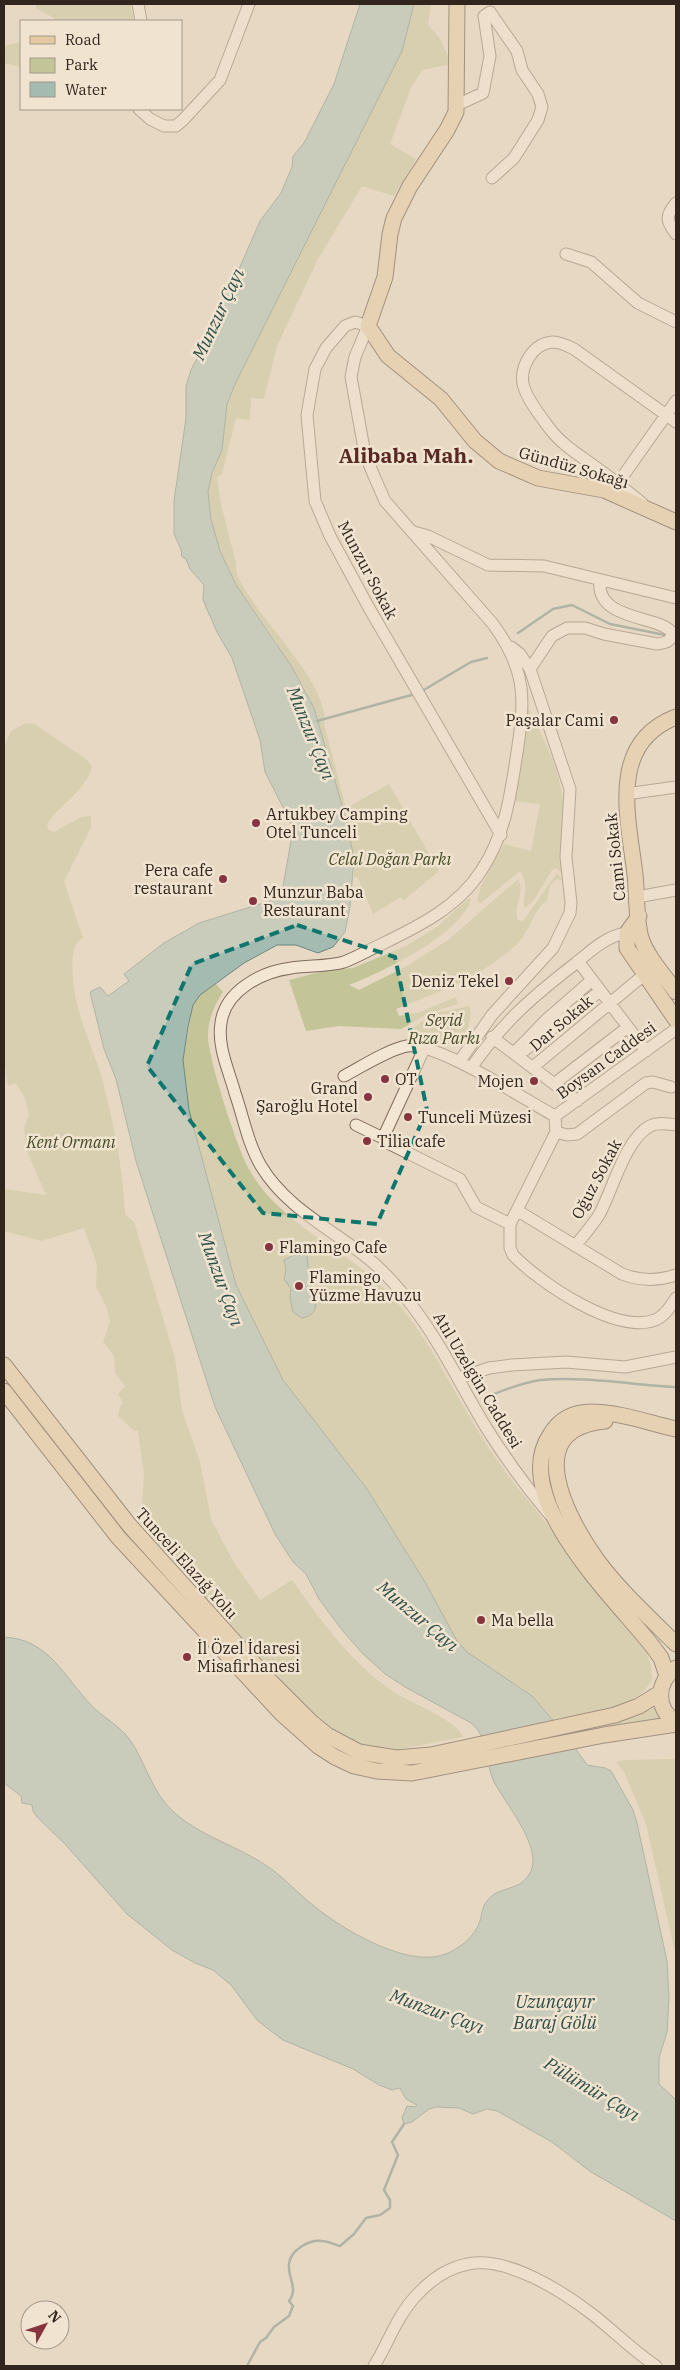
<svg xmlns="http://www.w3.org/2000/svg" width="680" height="2370" font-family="'IBM Plex Serif',serif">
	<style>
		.green { fill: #c3c498 }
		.water { fill: #a4bbb2; stroke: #6d877e }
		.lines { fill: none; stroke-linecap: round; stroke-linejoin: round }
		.stream { stroke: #6d877e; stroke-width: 2.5 }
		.minor-casing { stroke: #7f6b5c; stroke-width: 13 }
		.major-casing { stroke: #4d3a30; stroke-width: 17 }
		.minor { stroke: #f3e7d4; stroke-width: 11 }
		.major { stroke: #e6c89f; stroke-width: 15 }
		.marked { fill: none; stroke: #0f766e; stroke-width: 4; stroke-dasharray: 10 6; stroke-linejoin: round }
		.poi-dot { fill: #86343d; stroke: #f0e4d1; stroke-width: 2 }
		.labels { text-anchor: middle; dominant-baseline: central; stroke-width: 5; stroke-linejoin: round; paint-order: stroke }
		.street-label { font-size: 16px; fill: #31251e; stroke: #f0e4d1 }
		.poi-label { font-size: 16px; fill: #31251e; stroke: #f0e4d1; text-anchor: start }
		.park-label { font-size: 16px; font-style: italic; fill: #454b27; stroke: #f0e4d1 }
		.water-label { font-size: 18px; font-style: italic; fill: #2f4f49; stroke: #f0e4d1 }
		.district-label { font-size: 21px; font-weight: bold; fill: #582923; stroke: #f0e4d1 }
	</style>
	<rect width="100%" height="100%" fill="#e7d8c3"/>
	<path class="green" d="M37,4h93l4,17h-80v-3l-19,-10z
		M414,4h17l-3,21 11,12 13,27 -30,6 -11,18 -21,56 26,15 -22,37 -32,-10 -44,73 -41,87 -13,53 -13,-1 -1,22 -14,-2 -14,56 -5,3c3,30 12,57 19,86 0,3 0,7 1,11 16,41 94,110 87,150l22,84 43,-24 50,87 -36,30 -2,-4 -28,17 -15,-36 -4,-1v-19l-8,-38 -39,-128 -33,-53 -38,-54 -16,-34 -9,-32 -3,-27 4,-19 10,-23 5,-46 9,-22 166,-331z
		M21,42v25l-17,-4v-17z
		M522,696c17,35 38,68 41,108 2,23 -3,46 -1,70l-6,-6 -4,2 -18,30 -9,8c-5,-10 7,-18 -5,-37l-39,32 -4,-2 4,-15 23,-42 27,7 9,-47 -26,-3z
		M26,723l9,1 52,36 5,6c-4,23 -32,38 -45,58l2,6 5,2 27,-15 10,-1v12l-27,53 19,57c-15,7 -10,36 -9,50 4,30 18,58 27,87 12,45 22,92 24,139l9,8 41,136 7,52 18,52 11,57 21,40 28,41 32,-20c29,41 60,84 102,112 17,11 63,28 69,45l-67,13 -35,-6 -29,-16 -36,-31 -148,-164c6,-10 5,-16 0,-26l-6,-2 2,-31 -6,-43h-4l-16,-15 2,-10 3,-3 -5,-9 7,-8 -10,-13 -1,-17 -11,-14 7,-21 -4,-15 -10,-19 1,-22 -13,-37 -43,13 -37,-10v-42l42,6 -20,-46 -2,-21 5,-13 -4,-17 -9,-15 -8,3 -4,-26v-313l7,-16z
		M557,873l6,7 -6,-1 -7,6 -3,16c-13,7 -17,31 -30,43 -40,36 -73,46 -121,65l3,7 21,-4 36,-15 2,7 -31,10 -26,15 -62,-3 -33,5 -17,-51 35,-9 29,-3 53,-22 32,-20 30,-27h3c-9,35 -90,74 -122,86l10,5 48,-24 41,-26 70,-61c8,14 -6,28 0,41l5,1z
		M215,983l8,9c-9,14 -14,25 -15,42 -1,22 30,117 42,137 33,58 104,80 146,130 40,47 64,106 99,156 18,27 39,50 58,75 10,13 18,28 28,41 21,27 45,52 65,79l5,13 1,15c-18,33 -67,32 -99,39l-21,-23 -65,-44 -10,-11 -32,-59 -58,-93 -84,-109 -47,-95 -47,-175 -4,-34 -2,-16 10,-55 7,-10z
		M470,1006c5,41 -33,50 -59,23l24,-16z
		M654,1703l13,18 -61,9 -1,-7z
		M676,1759v198l-30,-133 -22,-52 -8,-10 8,-2z"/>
	<path class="water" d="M360,4h54l-12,47 -166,331 -9,22 -5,46 -10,23 -4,19 3,27 9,32 16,34 56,82 22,41 32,111 8,39 -4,49 -5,25 -12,15 -15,6 -22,-8h-19l-33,18 -44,32 -7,10 -5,22 -5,33 6,50 47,175 47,95 84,109 58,93 32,59 10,11 65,44 34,39 21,30 18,3 6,3 22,39 4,13 30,138 2,37 -2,34 -8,26v26l17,16v121l-85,-49 -39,-30 -55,-31 -10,-2 -14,5 -14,-6 -23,-1 -7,2 -17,13 -8,2 -2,-6 5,-12 8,1 2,-2 -11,-6 -6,-11 -8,2 -13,-5 -26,-16 -70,-29 -16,-12 -10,-8 -26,-35 -18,-15 -18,-7 -23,-13 -45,-36 -63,-71 -27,-26 -4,-6 -1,-6 -10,-2 -1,-7 -17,-13v-146c45,2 60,40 88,69 12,12 28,20 38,34 14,20 20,45 36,64 26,30 66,39 98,60 19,12 32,28 50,42 28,23 91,61 129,49 15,-5 32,-18 37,-34 2,-7 2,-14 7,-20 11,-16 34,-8 44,-30 11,-25 -26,-68 -37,-89 -9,-20 -5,-45 -23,-59l-66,-36 -21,-14 -22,-20 -20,-23 -23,-31 -13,-25 -13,-12 -18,-28 -60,-127 -79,-246 -20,-82 -12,-30 -14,-57 10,-5 8,9 21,-15 -5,-7 40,-31 35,-20 74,-23 9,-8 10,-57 -2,-14 -25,-49 -5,-32 -28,-82 -15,-26 -11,-25 -3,-8 1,-14 -14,-16 -4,-10 -4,-2 -1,-8 -7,-15v-33l12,-83v-32l5,-16 30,-58 5,-23 10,-13 24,-55 21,-28 11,-26 1,-11 11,-13 30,-59z
		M294,1255h13l1,11 6,7 -4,12c7,13 11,30 -8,33l-9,-6 -3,-14 1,-9 -7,-10 2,-9 -2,-10z"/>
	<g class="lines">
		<path class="stream" d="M518,633l35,-24 19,-4 38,19 55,11
			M422,691l49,-29 16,-4
			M317,721l98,-27
			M489,1396c17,-7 33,-13 51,-16 42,-4 94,5 136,7
			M247,2366l13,-24 6,-4 8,-11 15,-11 4,-10 -4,-5c10,-13 -2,-24 0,-37 1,-14 21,-25 33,-23 7,0 12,4 18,5l14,-12 12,-16 14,-3 10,-7v-8l-6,-10 14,-35 -6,-13 12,-18"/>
		<defs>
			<path id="minor" d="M138,4l3,17
				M457,105l26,-12 7,-37 -6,-40 6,-4 27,39 5,19 16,24 4,13 -4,13 -24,38 -22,20
				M139,109l11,10 14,7h12l7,-6 37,-40 29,-76
				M676,203c-11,13 -10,18 0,31
				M566,254l25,8 47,41 38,19
				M618,483l58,-82
				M642,503c-15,-12 -29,-24 -45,-35 -16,-12 -35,-23 -47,-39 -9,-12 -24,-31 -27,-45 -3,-18 10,-41 30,-42 7,0 15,4 21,7l102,73
				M414,532l14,4 60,29 56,1 132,32
				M530,669l22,-33 15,-8h18l19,6 53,10c7,-1 15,-2 15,-11 -11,-18 -77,-11 -72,-53
				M626,794l50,-7
				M501,835l-132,-227 -39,-72 -15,-35 -8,-86 8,-46 11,-21 19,-22 10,-4 13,4 -13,31 -4,20 14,77 9,22 11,25 108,123c35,48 32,77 23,135 -6,40 -12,78 -35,112 -23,36 -62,55 -99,73 -13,6 -25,13 -38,18 -17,5 -36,3 -53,6 -30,4 -66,23 -70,55 -4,23 8,48 14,70 8,23 13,51 26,73 24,40 66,61 103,89 18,14 35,33 49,52 29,38 49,81 74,122 19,30 40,59 63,86
				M637,897l39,-7
				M578,961l68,90
				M492,1037l85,64
				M424,1049l-41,89 5,5 72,36 16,28 34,17
				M525,1050l75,-59
				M514,1053l31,-32 47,-41
				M459,1062l33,-47 61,-67 17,-35 1,-10 -5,-46 4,-68 -40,-120 -10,-15 -9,-7
				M533,1067l112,-93
				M471,1068c32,-46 61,-71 105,-105 16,-13 30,-27 51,-30
				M344,1076c17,-9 45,-27 63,-30 31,-4 118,54 148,70
				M554,1084l74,-57
				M555,1116l1,16 -46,92v24l3,7c26,27 103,80 142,65 9,-3 16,-14 21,-22
				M555,1116l121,-87
				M356,1125l27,13
				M556,1132l11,3 10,-1 69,-51 7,-1 18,5
				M518,1211l104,63c19,7 35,7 54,1
				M575,1246c8,-10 17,-20 24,-31 13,-23 26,-76 51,-89 8,-4 17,-2 26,-1
				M460,1378l29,-10 23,-3 54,-3 59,5 51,-10
				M374,2366c14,-22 22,-48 40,-68 14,-16 33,-30 54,-34 39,-8 94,27 124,50 22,17 41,37 64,52"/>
			<path id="major" d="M457,4l-1,108 -9,18 -37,56 -16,32 -4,16 -5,43 -17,49 20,30 53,43 34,42 24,20 39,17 66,12 72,32
				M676,717c-68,26 -48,100 -41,157 2,18 1,47 6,64 6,19 24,38 35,54
				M639,916l-12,17v15l49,72
				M4,1365l126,161 138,153 42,42 17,14 32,17 37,6 35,-3 184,-40 24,-9 21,-13
				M4,1391l114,146 164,177 36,32 17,11 19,9 23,5 35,2 192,-38 72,-11
				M605,1421c-86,8 -38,97 -8,139 23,31 52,57 79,84
				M676,1668c-20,14 -21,41 0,54
				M667,1676l-6,-18 -8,-11c-37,-48 -145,-148 -103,-212 9,-15 23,-23 41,-23 28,0 58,11 85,17"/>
		</defs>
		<use href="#minor" class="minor-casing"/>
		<use href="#major" class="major-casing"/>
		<use href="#minor" class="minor"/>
		<use href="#major" class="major"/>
	</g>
	<path d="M0 0H680V2370H0ZM297,925l98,32 32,153 -50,114 -114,-11 -116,-147 45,-102z" fill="#e7d8c3" fill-opacity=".55" fill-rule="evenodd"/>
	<path class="marked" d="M297,925l98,32 32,153 -50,114 -114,-11 -116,-147 45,-102z"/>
	<g class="poi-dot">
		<circle cx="614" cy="720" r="5"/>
		<circle cx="256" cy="823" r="5"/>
		<circle cx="223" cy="879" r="5"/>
		<circle cx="253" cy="901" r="5"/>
		<circle cx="509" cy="981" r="5"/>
		<circle cx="385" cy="1079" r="5"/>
		<circle cx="534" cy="1081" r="5"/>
		<circle cx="368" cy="1097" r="5"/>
		<circle cx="408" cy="1117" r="5"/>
		<circle cx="367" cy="1141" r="5"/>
		<circle cx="269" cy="1247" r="5"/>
		<circle cx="299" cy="1286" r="5"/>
		<circle cx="481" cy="1620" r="5"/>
		<circle cx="187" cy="1657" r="5"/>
	</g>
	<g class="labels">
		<g class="street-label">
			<text transform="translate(574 467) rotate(16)">Gündüz Sokağı</text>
			<text transform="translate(368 570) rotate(62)">Munzur Sokak</text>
			<text transform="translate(615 857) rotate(-96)">Cami Sokak</text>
			<text transform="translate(561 1023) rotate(-40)">Dar Sokak</text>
			<text transform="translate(606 1060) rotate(-36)">Boysan Caddesi</text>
			<text transform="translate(596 1179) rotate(-62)">Oğuz Sokak</text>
			<text transform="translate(478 1380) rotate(59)">Atıl Uzelgün Caddesi</text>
			<text transform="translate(187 1563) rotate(48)">Tunceli Elazığ Yolu</text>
		</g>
		<g class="poi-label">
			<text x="604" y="720" text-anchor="end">Paşalar Cami</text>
			<text x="266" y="814">Artukbey Camping<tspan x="266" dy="18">Otel Tunceli</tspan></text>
			<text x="213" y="870" text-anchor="end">Pera cafe<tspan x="213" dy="18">restaurant</tspan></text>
			<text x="263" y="892">Munzur Baba<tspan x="263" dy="18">Restaurant</tspan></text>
			<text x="499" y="981" text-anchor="end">Deniz Tekel</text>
			<text x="395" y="1079">OT</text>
			<text x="524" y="1081" text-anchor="end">Mojen</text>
			<text x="358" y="1088" text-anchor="end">Grand<tspan x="358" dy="18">Şaroğlu Hotel</tspan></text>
			<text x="418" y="1117">Tunceli Müzesi</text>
			<text x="377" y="1141">Tilia cafe</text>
			<text x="279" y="1247">Flamingo Cafe</text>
			<text x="309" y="1277">Flamingo<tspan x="309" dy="18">Yüzme Havuzu</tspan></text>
			<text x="491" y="1620">Ma bella</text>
			<text x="197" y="1648">İl Özel İdaresi<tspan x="197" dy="18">Misafirhanesi</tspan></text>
		</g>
		<g class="park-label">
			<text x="390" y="859">Celal Doğan Parkı</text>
			<text x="444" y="1020">Seyid<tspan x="444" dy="18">Rıza Parkı</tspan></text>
			<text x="71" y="1142">Kent Ormanı</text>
		</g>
		<g class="water-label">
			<text transform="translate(218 314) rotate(-65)">Munzur Çayı</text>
			<text transform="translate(311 733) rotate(68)">Munzur Çayı</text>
			<text transform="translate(221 1279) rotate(70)">Munzur Çayı</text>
			<text transform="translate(418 1616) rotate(40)">Munzur Çayı</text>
			<text x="555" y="2001">Uzunçayır<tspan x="555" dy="21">Baraj Gölü</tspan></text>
			<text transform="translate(437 2011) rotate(20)">Munzur Çayı</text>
			<text transform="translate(592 2089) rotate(31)">Pülümür Çayı</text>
		</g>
		<g class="district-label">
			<text x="406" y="455">Alibaba Mah.</text>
		</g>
	</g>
	<rect width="680" height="2370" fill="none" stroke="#31251e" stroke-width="10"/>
	<rect x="20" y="20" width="162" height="90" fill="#f0e4d1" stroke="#a49889"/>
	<rect x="30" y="36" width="25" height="8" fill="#e6c89f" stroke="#a49889"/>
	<text x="65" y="45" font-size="15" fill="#31251e">Road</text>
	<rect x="30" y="58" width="25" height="15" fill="#c3c498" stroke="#a49889"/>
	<text x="65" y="70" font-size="15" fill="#31251e">Park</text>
	<rect x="30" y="82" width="25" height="15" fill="#a4bbb2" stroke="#a49889"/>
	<text x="65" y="95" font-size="15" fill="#31251e">Water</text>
	<g transform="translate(45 2325) rotate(50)"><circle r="24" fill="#f0e4d1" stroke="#a49889"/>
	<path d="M0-4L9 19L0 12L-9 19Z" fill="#86343d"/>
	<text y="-8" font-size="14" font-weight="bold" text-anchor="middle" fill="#31251e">N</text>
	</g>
</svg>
